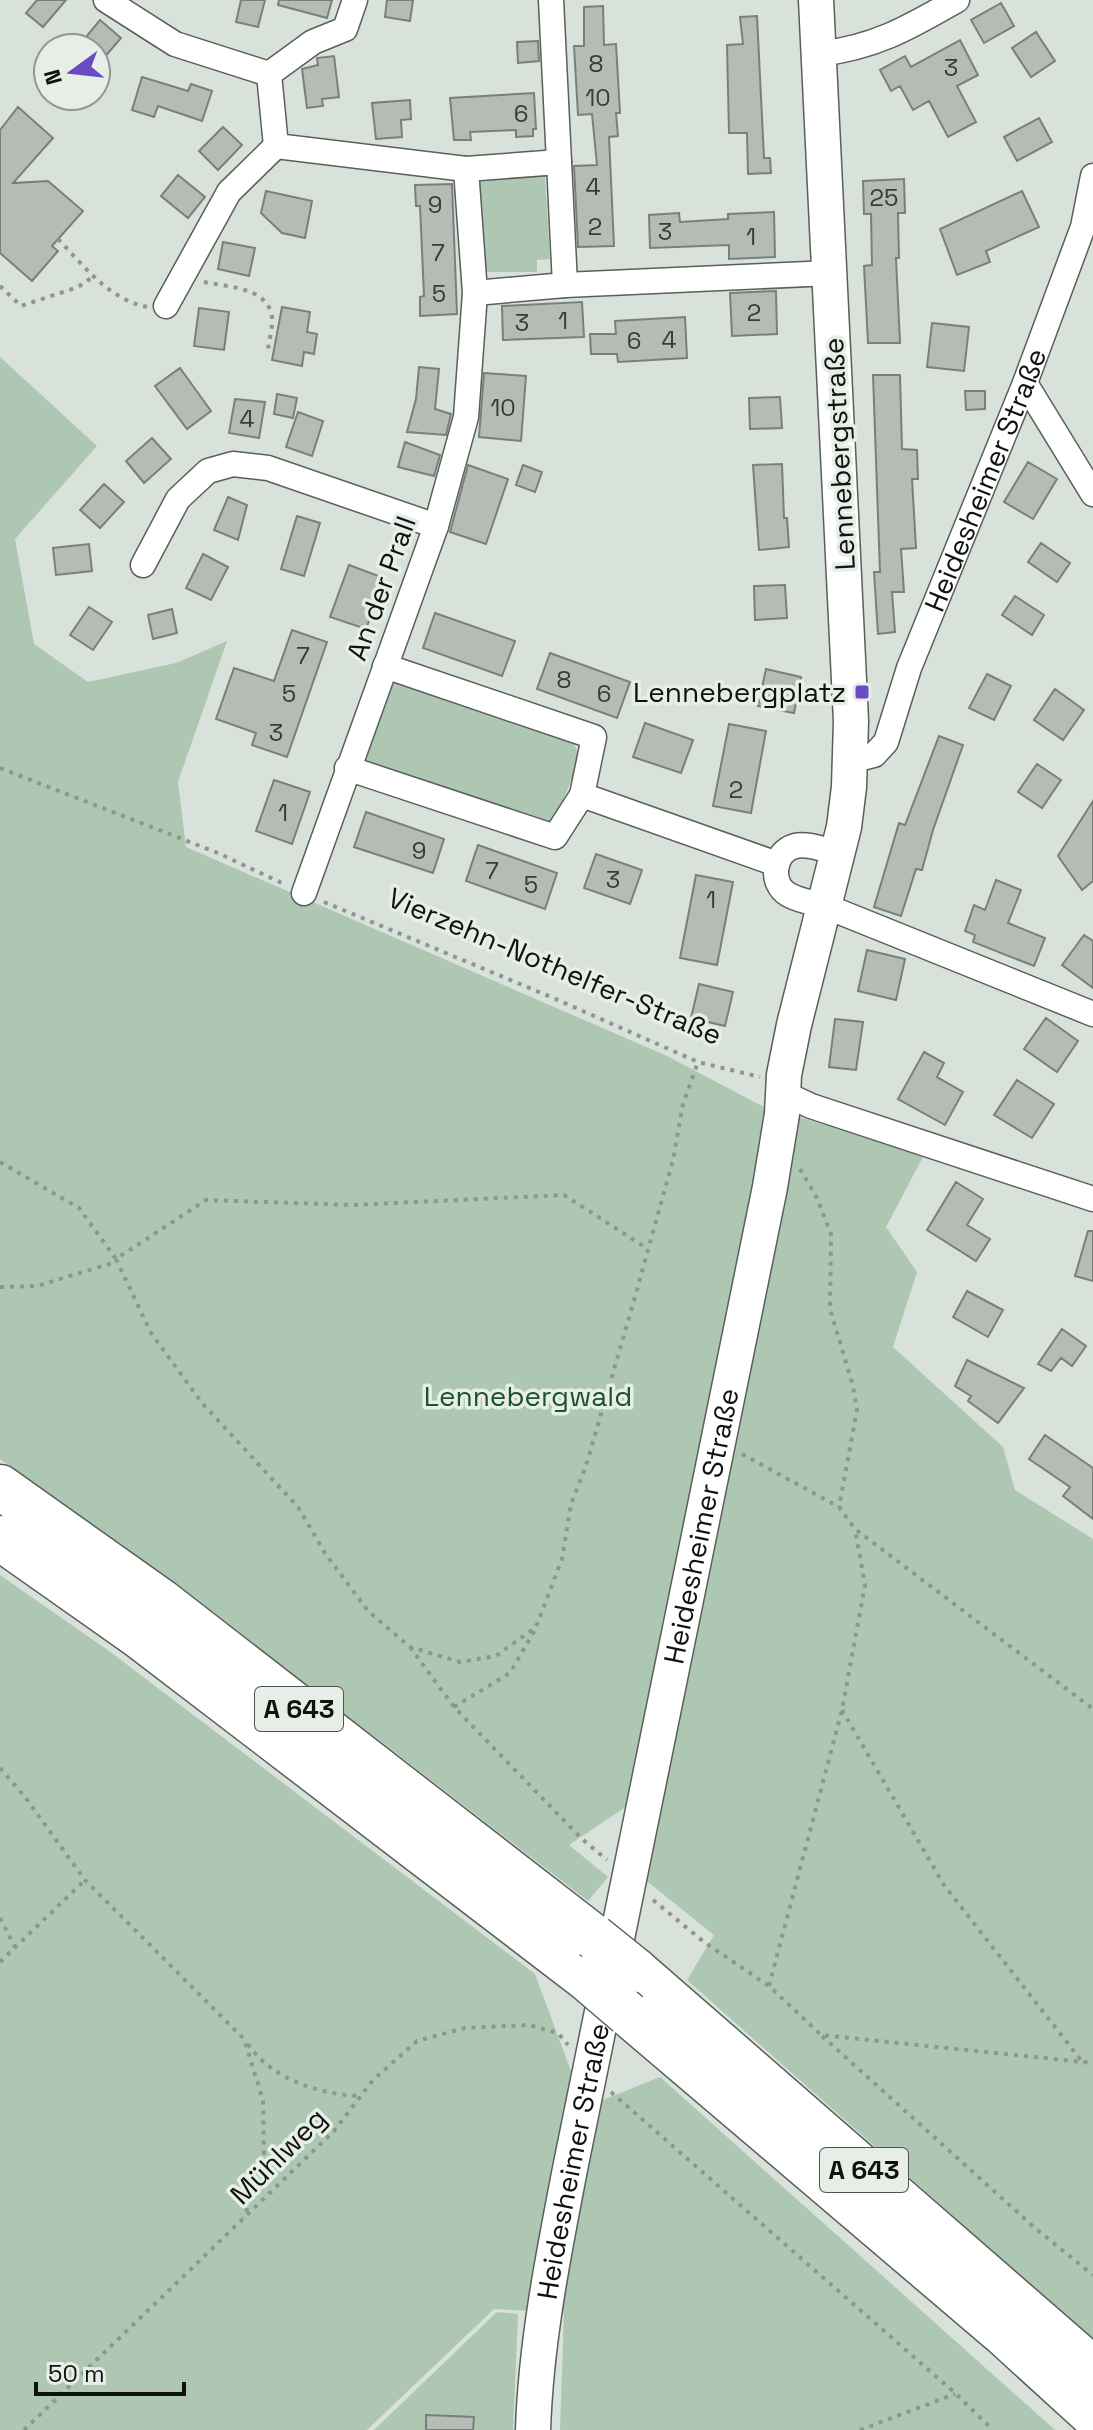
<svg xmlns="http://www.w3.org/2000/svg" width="1093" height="2430" font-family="'Space Grotesk',sans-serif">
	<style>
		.green { fill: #aec7b2 }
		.building { fill: #b5bcb6; stroke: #79807a; stroke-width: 2 }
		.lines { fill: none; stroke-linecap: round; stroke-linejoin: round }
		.minor-casing { stroke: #595f5a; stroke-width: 27 }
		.secondary-casing { stroke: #595f5a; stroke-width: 37 }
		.motorway-casing { stroke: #595f5a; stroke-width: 47 }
		.path { stroke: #8f9591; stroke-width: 4; stroke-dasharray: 4 6; stroke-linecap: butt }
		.minor { stroke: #fff; stroke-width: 24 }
		.secondary { stroke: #fff; stroke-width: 34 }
		.motorway { stroke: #fff; stroke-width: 44 }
		.motorway-bridge-casing { stroke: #595f5a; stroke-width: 47; stroke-linecap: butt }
		.motorway-bridge { stroke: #fff; stroke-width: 44 }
		.poi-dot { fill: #6b4bc4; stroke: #e7eee8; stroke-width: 3 }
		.labels { text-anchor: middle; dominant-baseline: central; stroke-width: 7; stroke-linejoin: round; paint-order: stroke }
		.number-label { font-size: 24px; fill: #383c39 }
		.shield { fill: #e7eee8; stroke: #505450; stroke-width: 2 }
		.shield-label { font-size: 26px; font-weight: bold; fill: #0f120f }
		.street-label { font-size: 28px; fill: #0f120f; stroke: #e7eee8 }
		.poi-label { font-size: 28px; fill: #0f120f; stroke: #e7eee8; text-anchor: end }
		.park-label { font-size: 28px; fill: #1c522c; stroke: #e7eee8 }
	</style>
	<rect width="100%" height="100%" fill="#d9e1db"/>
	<path class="green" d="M545,177l5,82 -13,1v12h-54l-6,-92 3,-2z
		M0,357l97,89 -82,93 19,105 54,38 88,-19 51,-22 -49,141 8,65 481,209 95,50 162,49 -38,72 31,45 -24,75 110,100 12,43 78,49v801l-406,-360 27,-45 -71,-57 -16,-72 -58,39 39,32 -20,24 -209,-161 -379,-281z
		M398,682l176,62 6,14 -27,67 -188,-61 -1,-5 26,-74z
		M0,1575l109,76 426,323 37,100 31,26 57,-23 395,353h-495l4,-117 -70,-4 -127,121h-367z
		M497,2312l21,2 -5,116h-139z"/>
	<path class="building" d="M37,0h29l-23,27 -17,-14z
		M241,0h24l-7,27 -22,-5z
		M279,0h53l-5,18 -49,-13z
		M387,0h26l-3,21 -25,-4z
		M1001,3l13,23 -30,17 -13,-23z
		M603,6l1,39 12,-1 4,69h-4l2,23 -9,1 5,109 -36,1 -4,-81 23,-1 -5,-51 -14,1 -4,-69h10v-39z
		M757,16l7,142h6l1,15 -23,1 -1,-41h-18l-2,-88 16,-1 -3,-27z
		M100,20l21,18 -25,29v-19h-19z
		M1036,32l19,29 -24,16 -19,-29z
		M960,40l18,35 -21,11 19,36 -28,15 -19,-36 -16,9 -13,-24 -9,5 -11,-21 25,-14 6,11z
		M538,41l1,20 -21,2 -1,-21z
		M334,56l5,41 -17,2 1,7 -16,2 -5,-39 16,-4 -1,-7z
		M142,77l46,14 3,-7 21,7 -10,30 -44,-15 -4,11 -22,-7z
		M534,93l2,36h-3v7l-17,1v-7l-46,2 1,8h-17l-4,-42z
		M410,100l1,19 -10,1 1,17 -26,2 -4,-36z
		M18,107l35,31 -40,45 35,-2 35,30 -31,35 6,5 -26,30 -32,-28v-123z
		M1039,118l13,24 -35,19 -13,-24z
		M223,127l19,18 -24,25 -19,-19z
		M178,175l27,22 -17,21 -27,-22z
		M904,179l1,34h-7l1,45h-3l4,85h-32l-4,-77 8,-1 -1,-51h-7l-1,-33z
		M452,184l5,130 -37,2v-19l4,-1 -4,-90h-4l-1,-21z
		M266,191l46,10 -7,37 -23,-5 -21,-20z
		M1022,191l17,36 -53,24 4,11 -33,13 -17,-46z
		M774,212l1,45 -46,2v-14l-79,3 -1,-33 30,-2 1,9 48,-3v-5z
		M223,242l32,6 -6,28 -31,-7z
		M776,291l1,43 -45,2 -2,-43z
		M582,302l2,35 -81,3 -1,-34z
		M282,307l28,5 -3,20 10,2 -3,20 -10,-2 -2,14 -30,-6z
		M199,308l30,4 -5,38 -30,-4z
		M685,317l2,41 -69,4 -1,-8h-26l-1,-20h26l-1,-13z
		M932,323l37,4 -5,44 -37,-4z
		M419,367l20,2 -4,40 16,5 -5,21 -39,-3 9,-33z
		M180,368l31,43 -24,18 -32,-43z
		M484,373l42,3 -5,65 -42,-4z
		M873,375h27l2,74 15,1 1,29h-6l4,69 -15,1 3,43h-12l3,40 -17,2 -4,-62h6z
		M965,391h20v18l-19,1z
		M277,394l20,4 -4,20 -19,-4z
		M780,397l2,31 -32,1 -1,-31z
		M235,399l30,3 -6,36 -30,-5z
		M298,412l25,9 -11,35 -26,-9z
		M152,438l19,21 -27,24 -18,-22z
		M405,442l35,13 -6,21 -36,-9z
		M1028,462l29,17 -24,40 -29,-17z
		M782,464l2,54h3l2,29 -30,3 -6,-85z
		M468,465l40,14 -22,65 -36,-12z
		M523,465l19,7 -7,20 -19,-7z
		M104,484l20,18 -24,26 -20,-18z
		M228,497l19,8 -9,35 -24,-10z
		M297,516l23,7 -16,53 -23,-7z
		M1041,543l29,20 -13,19 -29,-20z
		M89,544l3,27 -36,4 -3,-27z
		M203,554l25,13 -17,33 -25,-12z
		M349,565l35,13 -18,51 -36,-12z
		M785,585l2,33 -32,2 -1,-34z
		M1015,596l29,19 -12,20 -30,-20z
		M89,607l23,15 -19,28 -23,-15z
		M172,609l5,24 -24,6 -5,-24z
		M435,613l80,28 -13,35 -79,-28z
		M292,630l35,12 -40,115 -35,-12 4,-12 -40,-14 18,-51 40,13z
		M550,653l80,29 -13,36 -80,-29z
		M766,669l35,8 -7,36 -36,-7z
		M987,674l24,12 -17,34 -25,-12z
		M1055,689l29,21 -21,30 -29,-20z
		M645,723l48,17 -12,33 -48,-16z
		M729,724l37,7 -15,82 -38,-7z
		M939,736l24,9 -30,85 -11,40 -6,-1 -15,47 -27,-9 25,-84 6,2z
		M1037,764l24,16 -19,28 -24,-16z
		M274,780l36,12 -18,52 -36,-13z
		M1093,801v80l-11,9 -24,-34z
		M366,812l78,27 -11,34 -79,-26z
		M478,845l79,28 -12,36 -79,-28z
		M596,854l46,16 -12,34 -46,-16z
		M696,875l37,7 -16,83 -37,-7z
		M996,880l25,10 -13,33 37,15 -11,28 -61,-24 2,-7 -10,-4 9,-26 11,5z
		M1084,935l9,6v47l-31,-23z
		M867,950l38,9 -9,41 -38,-9z
		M699,984l34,8 -8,34 -34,-8z
		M1046,1018l32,23 -21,31 -33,-23z
		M835,1019l28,3 -7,48 -27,-3z
		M924,1052l20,11 -7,14 26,15 -18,33 -47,-26z
		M1017,1080l37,24 -22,34 -38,-23z
		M956,1182l27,17 -16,26 23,14 -14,22 -49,-31z
		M1088,1231h5v50l-18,-5z
		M967,1291l36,19 -15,27 -35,-20z
		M1062,1329l24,17 -14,20 -11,-8 -10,13 -13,-7z
		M967,1360l57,28 -26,35 -30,-22 3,-5 -16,-10z
		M1045,1435l48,33v51l-30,-23 7,-9 -41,-28z
		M426,2415l48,2 -1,13h-47z"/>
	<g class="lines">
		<defs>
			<g id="minor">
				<path d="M106,0l69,44 94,30 7,72 190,23"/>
				<path d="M551,0l8,162"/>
				<path d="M819,54c57,-7 89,-26 138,-54"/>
				<path d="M269,74l44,-32 32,-13 10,-29"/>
				<path d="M565,285l266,-12"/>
				<path d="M166,306l63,-114 47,-46"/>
				<path d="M1025,383l68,111"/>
				<path d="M143,565l35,-66 30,-28 25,-7 35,4 168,58"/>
				<path id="s1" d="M851,761l23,-6 12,-13 23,-74 116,-285 58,-156 10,-51"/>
				<path d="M347,768l208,69 27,-42 12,-58 -209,-71"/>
				<path d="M582,795l195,69"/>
				<path d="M838,853c-13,-3 -30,-10 -43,-7 -22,6 -26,38 -6,49 11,6 25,8 36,11l268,108"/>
				<path d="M304,893l132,-367 30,-109 9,-124 -9,-124 93,-7 6,123 -90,8"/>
				<path d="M783,1093l28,13 282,93"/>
			</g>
			<g id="secondary">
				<path id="s2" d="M533,2430c3,-90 21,-178 38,-266l199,-977 12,-73 2,-39 10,-50 50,-198 5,-40 2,-66 -35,-721"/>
			</g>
			<path id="motorway" d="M0,1487l162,115 432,335
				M0,1538l139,98 447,342
				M635,1970l458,399
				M628,2014l375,319 90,82"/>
		</defs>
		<use href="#minor" class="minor-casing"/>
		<use href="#secondary" class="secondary-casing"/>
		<use href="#motorway" class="motorway-casing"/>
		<path class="path" d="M58,239c26,27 51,61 90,68
			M204,282c23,5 65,5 68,36 1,10 -3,22 -4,32
			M0,286l21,20 57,-19 16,-11
			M0,768l218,85 68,32
			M324,902l227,95 147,65 62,15
			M0,1162l79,46 37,51 90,-59 146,5 212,-10 84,54
			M800,1169l16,27 15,38 -1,75 23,77 4,24 -18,97
			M116,1259l35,74 51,70 96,104 27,46 43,58 42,36 50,15 36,-6 40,-29 26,-68 9,-55 15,-38 47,-162 40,-144 10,-56 15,-42
			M0,1287l37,-1 79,-24
			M742,1454l97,53 16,22 238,180
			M410,1647l44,60 128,132 25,21
			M454,1707l56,-34 26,-45
			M842,1710l102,175 140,179
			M0,1768l25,29 60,83 159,159 19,61 1,56 -20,62
			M653,1900l51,42 65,44 52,49 272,28
			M0,1918l15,29
			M0,1962l85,-82
			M769,1986l73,-276 23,-125 -10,-56
			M822,2036l213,192 58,47
			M248,2044c23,35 73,51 113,52
			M611,2092l344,301 38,37
			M24,2430l310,-299 39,-51 44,-39 48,-13 64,-3 29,8 10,12
			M860,2430l95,-36"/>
		<use href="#minor" class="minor"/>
		<use href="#secondary" class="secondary"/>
		<use href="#motorway" class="motorway"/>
		<defs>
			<path id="motorway-bridge" d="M594,1937l41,33
				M586,1978l42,36"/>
		</defs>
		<use href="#motorway-bridge" class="motorway-bridge-casing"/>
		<use href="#motorway-bridge" class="motorway-bridge"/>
	</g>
	<rect class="poi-dot" x="854" y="684" width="16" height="16" rx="4"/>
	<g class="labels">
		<g class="number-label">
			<text x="596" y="63">8</text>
			<text x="951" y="67">3</text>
			<text x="598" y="97">10</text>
			<text x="521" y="113">6</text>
			<text x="593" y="186">4</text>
			<text x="884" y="197">25</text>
			<text x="435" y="204">9</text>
			<text x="595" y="226">2</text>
			<text x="665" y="231">3</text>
			<text x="751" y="236">1</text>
			<text x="438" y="252">7</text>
			<text x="439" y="293">5</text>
			<text x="754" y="312">2</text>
			<text x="563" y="320">1</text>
			<text x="522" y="322">3</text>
			<text x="669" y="339">4</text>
			<text x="634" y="340">6</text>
			<text x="503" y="407">10</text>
			<text x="247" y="418">4</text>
			<text x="303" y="655">7</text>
			<text x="564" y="679">8</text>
			<text x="289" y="693">5</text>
			<text x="604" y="693">6</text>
			<text x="276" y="732">3</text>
			<text x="736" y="789">2</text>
			<text x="283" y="812">1</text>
			<text x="419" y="850">9</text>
			<text x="492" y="870">7</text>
			<text x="613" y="879">3</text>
			<text x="531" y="884">5</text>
			<text x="711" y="899">1</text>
		</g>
		<g class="shield">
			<rect x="255" y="1687" width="88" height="44" rx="6"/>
			<rect x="820" y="2148" width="88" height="44" rx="6"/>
		</g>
		<g class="shield-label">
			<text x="299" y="1709">A 643</text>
			<text x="864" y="2170">A 643</text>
		</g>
		<g class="street-label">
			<text transform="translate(839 454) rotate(-93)">Lennebergstraße</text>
			<text stroke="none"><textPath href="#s1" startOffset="322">Heidesheimer Straße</textPath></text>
			<text transform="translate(381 588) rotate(-70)">An der Prall</text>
			<text transform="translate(555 966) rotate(23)">Vierzehn-Nothelfer-Straße</text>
			<text stroke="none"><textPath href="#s2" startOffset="920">Heidesheimer Straße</textPath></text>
			<text transform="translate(278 2156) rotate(-45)">Mühlweg</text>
			<text stroke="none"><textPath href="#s2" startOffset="272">Heidesheimer Straße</textPath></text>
		</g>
		<g class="poi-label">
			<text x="846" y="692">Lennebergplatz</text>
		</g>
		<g class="park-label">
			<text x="528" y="1396">Lennebergwald</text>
		</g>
	</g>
	<g transform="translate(72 72) rotate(255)"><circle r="38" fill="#e7eee8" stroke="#919691" stroke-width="2"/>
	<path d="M0-6L14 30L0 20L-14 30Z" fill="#6b4bc4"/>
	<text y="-12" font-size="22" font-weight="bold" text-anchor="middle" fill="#0f120f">N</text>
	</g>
	<path d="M36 2382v12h148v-12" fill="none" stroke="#0f120f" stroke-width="4"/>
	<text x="48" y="2382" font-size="24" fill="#0f120f" stroke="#e7eee8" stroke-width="6" paint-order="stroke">50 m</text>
</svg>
